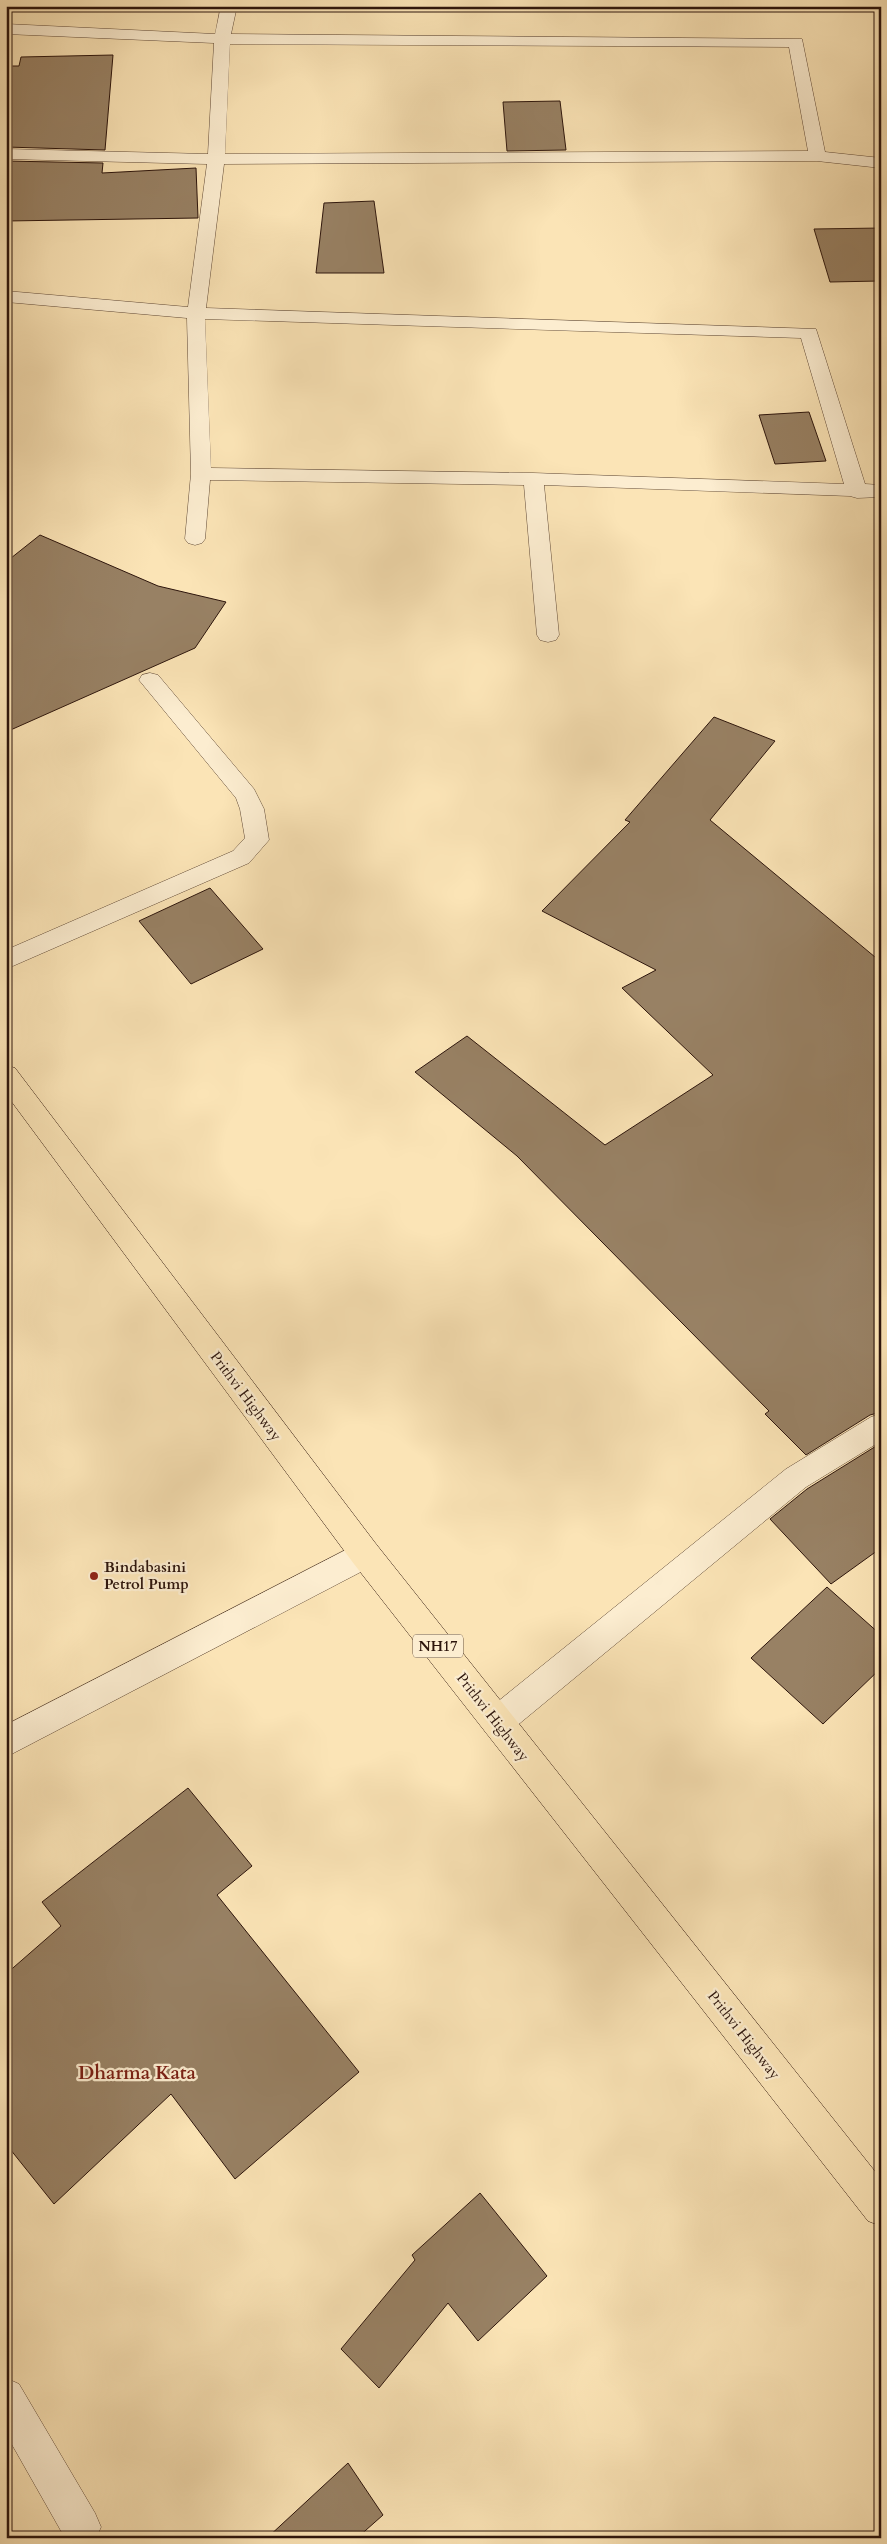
<svg xmlns="http://www.w3.org/2000/svg" width="887" height="2544" font-family="Cardo,serif">
	<style>
		.building { fill: #988164; stroke: #2d150c }
		.lines { fill: none; stroke-linecap: round; stroke-linejoin: round }
		.service-casing { stroke: #604936; stroke-width: 1 }
		.minor-casing { stroke: #604936; stroke-width: 1 }
		.trunk-casing { stroke: #2d150c; stroke-width: 1 }
		.service { fill: #fcedd0; fill-rule: evenodd }
		.minor { fill: #fcedd0; fill-rule: evenodd }
		.trunk { fill: #fbe4b6; fill-rule: evenodd }
		.poi-dot { fill: #8f2418; stroke: #fcedd0; stroke-width: 2 }
		.labels { text-anchor: middle; dominant-baseline: central; stroke-width: 4.5; stroke-linejoin: round; paint-order: stroke }
		.shield { fill: #fcedd0; stroke: #6b5647; stroke-width: 1 }
		.shield-label { font-size: 14px; font-weight: bold; fill: #2d150c }
		.street-label { font-size: 15px; fill: #2d150c; stroke: #fcedd0 }
		.poi-label { font-size: 15px; font-weight: bold; fill: #2d150c; stroke: #fcedd0; text-anchor: start }
		.near-neighbourhood-label { font-size: 19px; font-weight: bold; fill: #7a1f14; stroke: #fcedd0 }
	</style>
	<rect width="100%" height="100%" fill="#fbe4b6"/>
	<filter id="stains"><feTurbulence type="fractalNoise" baseFrequency=".004" numOctaves="4"/><feColorMatrix values="0 0 0 0 .2 0 0 0 0 .09 0 0 0 0 .02 0 0 0 .5 -.17"/></filter>
	<radialGradient id="worn" r=".72"><stop offset=".6" stop-color="#630" stop-opacity="0"/><stop offset="1" stop-color="#630" stop-opacity=".3"/></radialGradient>
	<path class="building" d="M113,55l-8,95 -99,-3v-81h13l2,-9z
		M560,101l6,49 -59,1 -4,-49z
		M6,161l97,2 -1,10 94,-5 2,50 -192,3z
		M374,201l10,72h-68l8,-70z
		M881,228l-1,53 -50,1 -16,-53z
		M809,412l17,49 -51,3 -16,-49z
		M40,535l118,51 68,16 -31,46 -189,84v-170z
		M714,717l61,24 -65,79 171,142v450l-11,3 -64,40 -41,-41 4,-3 -252,-255 -102,-84 52,-36 138,109 108,-70 -91,-87 34,-18 -114,-59 88,-89 -5,-2z
		M210,888l53,61 -72,35 -52,-63z
		M881,1443v105l-50,36 -61,-65 37,-30z
		M827,1587l54,48v33l-58,56 -72,-66z
		M188,1788l64,78 -35,29 142,177 -124,107 -64,-85 -117,110 -48,-60v-170l55,-48 -19,-24z
		M480,2193l67,83 -69,65 -30,-38 -69,85 -38,-39 74,-89 -3,-5z
		M348,2463l35,52 -26,23h-90z"/>
	<g class="lines">
		<defs>
			<path id="service" d="M881,1414v27l-75,46 -298,246 -11,4 -11,-4 -5,-11 5,-11 300,-242 85,-52z"/>
			<path id="minor" d="M221,6h16l-6,28 571,5 23,113 56,6v10l-64,-7 -593,3 -18,144 610,21 49,155 16,1v12l-24,1 -7,-2 -306,-11 15,150 -3,5 -8,2 -8,-2 -3,-5 -13,-150 -314,-5 -5,59 -3,4 -7,2 -7,-2 -3,-4 6,-65 -4,-156 -181,-16v-11l182,16 19,-143 -201,-5v-10l202,5 6,-111 -208,-9v-10l209,10zM230,44l559,3 19,104 -583,3zM205,319l596,19 43,146 -311,-11 -322,-5z
				M150,673l8,2 96,114 10,20 5,31 -20,23 -243,106v-19l227,-99 12,-13 -5,-29 -4,-11 -97,-118 3,-5z
				M365,1540l11,4 4,10 -4,10 -370,193v-32z
				M6,2378l13,6 76,129 6,14 -5,11h-31l-59,-104z"/>
			<path id="trunk" d="M6,1065l9,3 361,476 505,635v47l-13,-5 -514,-657 -348,-470z"/>
		</defs>
		<use href="#service" class="service-casing"/>
		<use href="#minor" class="minor-casing"/>
		<use href="#trunk" class="trunk-casing"/>
		<use href="#service" class="service"/>
		<use href="#minor" class="minor"/>
		<use href="#trunk" class="trunk"/>
	</g>
	<circle class="poi-dot" cx="94" cy="1576" r="5"/>
	<g class="labels">
		<rect class="shield" x="413" y="1634.5" width="50" height="23" rx="4"/>
		<g class="shield-label">
			<text x="438" y="1646">NH17</text>
		</g>
		<g class="street-label">
			<text transform="translate(246 1396) rotate(53)">Prithvi Highway</text>
			<text transform="translate(493 1717) rotate(52)">Prithvi Highway</text>
			<text transform="translate(744 2035) rotate(52)">Prithvi Highway</text>
		</g>
		<g class="poi-label">
			<text x="104" y="1567">Bindabasini<tspan x="104" dy="17">Petrol Pump</tspan></text>
		</g>
		<g class="near-neighbourhood-label">
			<text x="137" y="2073">Dharma Kata</text>
		</g>
	</g>
	<rect width="887" height="2544" fill="none" stroke="#fbe4b6" stroke-width="25"/>
	<rect x="8" y="8" width="872" height="2529" fill="none" stroke="#2d150c" stroke-width="2.5"/>
	<rect x="12" y="12" width="862" height="2519" fill="none" stroke="#2d150c"/>
	<rect width="100%" height="100%" filter="url(#stains)"/>
	<rect width="100%" height="100%" fill="url(#worn)"/>
</svg>
